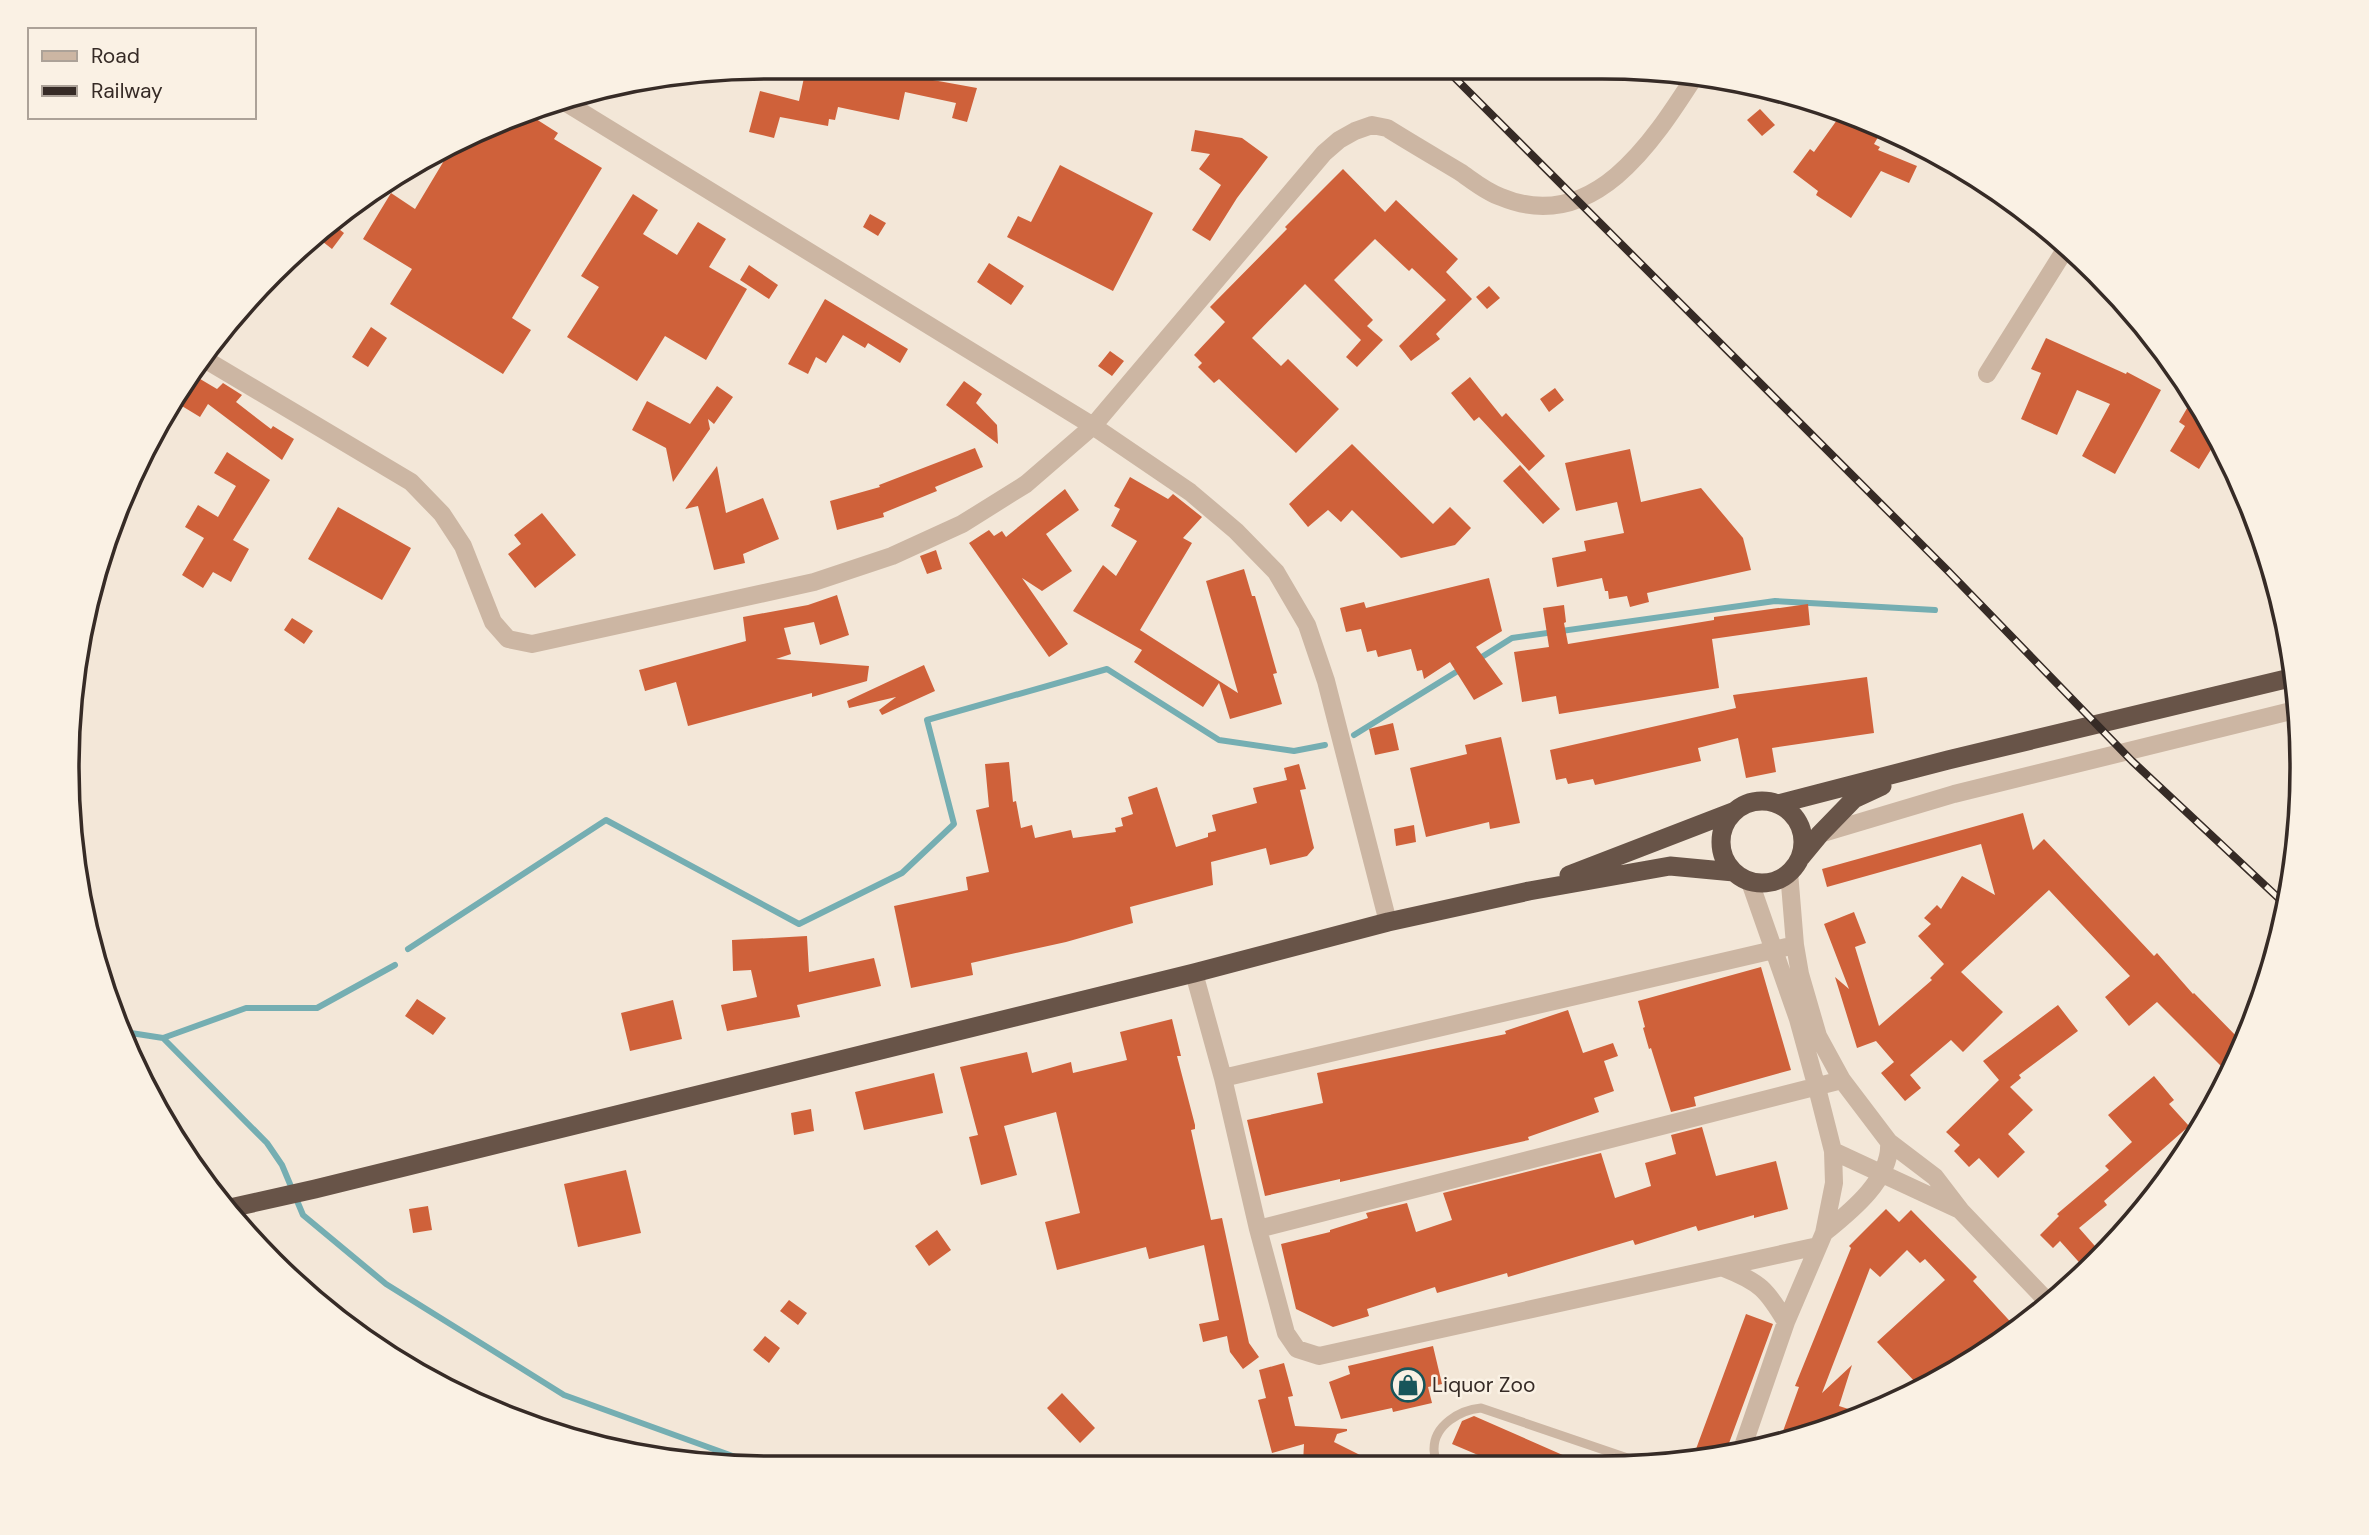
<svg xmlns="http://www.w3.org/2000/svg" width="2369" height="1535" font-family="'DM Sans',sans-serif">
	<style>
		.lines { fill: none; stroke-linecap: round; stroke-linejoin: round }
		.stream { stroke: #75aeb2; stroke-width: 6 }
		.building { fill: #cf613a }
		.service { stroke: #ccb6a3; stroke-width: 9 }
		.minor { stroke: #ccb6a3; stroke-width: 18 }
		.trunk { stroke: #685448; stroke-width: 19 }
		.rail-casing { stroke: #362b26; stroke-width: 8 }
		.rail { stroke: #faf1e4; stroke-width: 5; stroke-dasharray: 16; stroke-linecap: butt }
		.labels { text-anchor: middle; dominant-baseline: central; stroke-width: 5; stroke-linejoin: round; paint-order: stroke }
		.poi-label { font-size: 21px; fill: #362b26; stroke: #faf1e4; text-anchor: start }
		.rim { fill: none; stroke: #362b26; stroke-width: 3.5 }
	</style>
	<rect width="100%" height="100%" fill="#f3e7d8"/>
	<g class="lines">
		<path class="stream" d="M1477,660l35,-22 263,-37 160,9
			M1354,735l107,-66
			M408,949l198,-129 193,104 103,-51 52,-49 -27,-104 180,-51 112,71 75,11 31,-6
			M118,1031l45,7 104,105 15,22 21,50 83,69 178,111 188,68
			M163,1038l83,-30h71l78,-43"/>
	</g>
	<path class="building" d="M805,73h89l83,15 -10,34 -15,-4 4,-15 -51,-11 -6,28 -61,-13 -3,13 -6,-1 -1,7 -48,-9 -6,21 -25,-6 11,-41 39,10z
		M1760,109l15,16 -13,11 -15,-16z
		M525,112l33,21 -4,6 48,29 -90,150 19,12 -28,44 -113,-70 22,-35 -49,-30 28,-46 24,16 36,-60z
		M1842,113l28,7 14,7 -10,17 6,3 -2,3 39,16 -8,17 -28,-12 -30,47 -35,-23 2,-4 -25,-19 17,-23 4,3z
		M1195,130l47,8 26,19 -31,41 -27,43 -18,-11 29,-45 -22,-16 11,-15 -19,-3z
		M1060,165l93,48 -40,78 -106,-54 11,-21 13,6z
		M1343,169l42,43 11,-12 62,59 -12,13 26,27 -36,35 4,5 -29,22 -12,-15 47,-46 -34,-32 -3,3 -34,-32 -41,41 39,40 -6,6 16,14 -26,27 -11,-10 15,-17 -56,-56 -53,54 29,28 7,-7 51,50 -43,44 -77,-74 -5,4 -16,-16 4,-4 -8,-8 31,-33 -15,-15 77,-78 -2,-2z
		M633,194l25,16 -15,24 34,21 21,-33 28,17 -17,28 38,22 -41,71 -41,-24 -28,45 -70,-44 32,-50 -18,-11z
		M870,214l16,9 -8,13 -15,-9z
		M330,222l14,11 -12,16 -19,-15z
		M989,263l35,23 -13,19 -34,-23z
		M749,265l29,20 -9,14 -29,-19z
		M1489,286l11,12 -13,11 -11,-12z
		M825,299l83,50 -8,14 -32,-20 -3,5 -22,-13 -17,28 -10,-6 -8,17 -20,-10z
		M371,327l16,11 -19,29 -16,-10z
		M2046,338l80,36 1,-2 34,18 -46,84 -33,-18 28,-52 -33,-14 -20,45 -36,-16 20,-46 -10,-4z
		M1110,351l14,10 -12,15 -14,-10z
		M190,373l27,16 6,-6 19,12 -6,7 35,27 2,-3 21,13 -12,21 -74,-56 -8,13 -28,-17z
		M1470,377l32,40 4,-4 39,43 -16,15 -50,-54 -5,4 -23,-28z
		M964,381l18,13 -6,9 21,22 1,19 -52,-39z
		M717,386l16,11 -19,27 -6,-5 2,10 -37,53 -7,-34 -34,-18 15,-29 43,23z
		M1555,388l9,12 -15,12 -9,-13z
		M2193,398l25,40 -19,31 -29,-18 15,-25 -6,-4z
		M1352,444l81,80 17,-17 21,21 -16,17 -54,13 -49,-48 -11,12 -13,-12 -20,17 -19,-23z
		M975,448l8,19 -48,20 2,4 -54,22 1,4 -47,13 -7,-29 50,-14 -1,-2z
		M1630,449l11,53 60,-14 42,50 8,32 -104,23 2,9 -19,5 -3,-11 -18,3 -1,-8h-3l-3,-13 -45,9 -5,-29 34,-7 -2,-10 40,-8 -7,-31 -41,9 -11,-48z
		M227,452l43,28 -37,60 16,9 -18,33 -18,-10 -10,16 -21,-13 22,-37 -19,-11 13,-22 20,12 18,-31 -22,-13z
		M1520,465l40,44 -17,15 -40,-43z
		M717,466l9,47 37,-15 16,41 -36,15 2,9 -31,7 -16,-64 -13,3z
		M1130,477l38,22 5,-5 29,23 -19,21 9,5 -52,87 98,63 -32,-112 38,-12 8,27h3l22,77 -4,1 9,30 -52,15 -11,-36 -16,24 -69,-45 8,-12 -69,-39 30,-46 13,11 21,-35 -26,-15 9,-17 -6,-3z
		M1065,489l14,21 -33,24 26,37 -30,20 -20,-13 46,66 -19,13 -80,-114 20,-13 5,6 8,-5 4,6z
		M338,507l73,41 -29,52 -74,-41z
		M542,513l34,42 -41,33 -27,-34 13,-10 -7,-9z
		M936,550l6,19 -15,5 -7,-18z
		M1489,578l13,53 -26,16 27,37 -29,16 -24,-38 -26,17 -2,-9 -5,1 -6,-22 -33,8 -2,-7 -9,2 -6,-23 -15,3 -6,-24 24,-6 2,6z
		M837,595l12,40 -29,10 -6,-23 -30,6 7,26 -15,5 93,7 -2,15 -55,16v-4l-124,33 -12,-44 -31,9 -6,-21 107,-29 -3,-24 65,-12z
		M1808,604l2,21 -98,14 7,49 -160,26 -3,-18 -34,6 -8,-50 35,-5 -6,-39 21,-3 2,17 -2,1 4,21 146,-24v-3z
		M292,618l21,13 -9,13 -20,-14z
		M924,665l11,26 -53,24 -3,-5 17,-13 -47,11 -2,-7z
		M1867,677l7,56 -102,15 4,24 -30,6 -8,-40 -40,10 3,13 -106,24 -2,-6 -25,5 -2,-6 -10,2 -6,-30 186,-42 -3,-13z
		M1393,723l6,27 -24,5 -6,-26z
		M1501,737l19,86 -30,6 -1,-7 -63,15 -16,-69 57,-14 -2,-9z
		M1009,762l4,40 3,-1 5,27 11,-3 3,13 36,-8 2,8 43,-6 -1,-4 8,-2 -2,-8 12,-4 -5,-17 29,-10 19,60 32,-10v-4l8,-2 -4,-16 45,-12 -4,-15 34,-8 -3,-12 15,-4 7,25 -6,1 14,58 -7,8 -37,9 -4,-17 -55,14 2,23 -83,22 3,16 -67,19 -95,21 2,12 -62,13 -17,-82 74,-16 -2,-13 23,-5 -13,-62 13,-3 -4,-43z
		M2023,813l10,37 11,-11 110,117 3,-3 36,41 1,-1 49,50 -14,31 -72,-72 -28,24 -24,-29 25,-21 -81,-86 -88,82 42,40 -40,40 -12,-12 -41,35 11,13 -16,13 -24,-28 13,-11 -18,-21 -19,7 -22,-71 14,12 -25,-65 30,-12 12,31 -11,4 24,79 53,-46 -2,-2 14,-14 -26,-28 13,-12 -7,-6 13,-13 4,4 21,-33 33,19 -14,-51 -154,43 -5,-18z
		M1414,825l2,17 -20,4 -2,-17z
		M807,936l2,36 65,-14 7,28 -84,19 3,12 -73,14 -6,-26 36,-8 -6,-27 -18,1 -1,-31z
		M1761,967l30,103 -97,27 2,9 -25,6 -20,-64 -2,1 -6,-21 2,-1 -7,-26z
		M417,999l29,19 -13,17 -28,-19z
		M673,1000l9,39 -52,12 -9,-38z
		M2058,1005l20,26 -59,44 2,3 -11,9 23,23 -25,24 17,18 -27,26 -19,-20 -10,9 -15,-16 6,-6 -14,-13 53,-52 -16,-19z
		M1568,1010l15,43 30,-10 5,13 -14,5 10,30 -20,7 5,14 -71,25 1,3 -189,42v-3l-75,17 -18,-76 76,-17 -6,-30 189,-39 -1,-3z
		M1172,1019l9,37h-4l18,69v4l-4,1 20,90 11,-2 27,125 10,14 -16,12 -13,-17 -3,-16 -24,6 -4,-18 20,-4 -15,-75 -55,14 -3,-12 -89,23 -12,-48 35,-9 -24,-101 -52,14 13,49 -36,10 -12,-48 9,-2 -18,-68 67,-15 5,21 39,-11 2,11 54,-13 -7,-28z
		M934,1073l9,40 -79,17 -9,-38z
		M2154,1076l20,24 -5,4 20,22 -85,75 3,4 -28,23 23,26 -16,16 -26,-29 -7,7 -13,-13 19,-19 -2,-2 52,-44 -4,-4 27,-24 -24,-27z
		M811,1109l3,22 -20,4 -3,-22z
		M1702,1127l14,49 60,-15 12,48 -34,9v-3l-56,16 -2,-5 -61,19 -2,-5 -125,37 -1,-4 -70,20 -2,-6 -68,22 2,7 -36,11 -37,-18 -15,-65 49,-12v-2l38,-12 -2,-5 41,-10 9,29 36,-12 -9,-27 158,-40 14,45 36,-12 -6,-23 31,-9 -5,-19z
		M626,1170l15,63 -63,14 -14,-63z
		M428,1206l4,24 -19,3 -4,-24z
		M1886,1209l13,13 12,-12 66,67 -4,4 45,49 -90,56 -5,-4 -4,4 -42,-44 68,-62 -20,-21 -5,4 -13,-13 -27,27 -10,-9 -48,125 30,-28 -13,41 25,8 -86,31 21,-58 -4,-1 56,-138 -2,-2z
		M937,1230l14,20 -22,16 -14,-20z
		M789,1300l18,13 -9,12 -18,-14z
		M1746,1314l27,10 -48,130 -10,2 -19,-7z
		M765,1336l15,12 -11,15 -16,-13z
		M1433,1346l9,38 -14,3 4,16 -39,9 -1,-4 -51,11 -12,-37 21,-8 -2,-8z
		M1284,1363l9,33 -5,1 7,29 52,3v2l-10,3 -3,8 48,24 -79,-3 1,-19 -32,9 -14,-53 8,-2 -7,-28z
		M1062,1393l33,35 -15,15 -33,-35z
		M1474,1416l116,51 -86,-1 -52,-22 10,-23z"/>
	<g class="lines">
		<path class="service" d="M1437,1466c-1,-5 -3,-12 -3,-17 0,-24 26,-39 47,-41l170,58"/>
		<path class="minor" d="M560,99l533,327 97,66 46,39 40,41 31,53 19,56 62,241
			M201,357l210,125 31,32 21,32 30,76 15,17 24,5 282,-62 78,-26 70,-32 64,-40 67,-58 231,-273 15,-13 16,-9 17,-6 15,3c24,15 48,29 73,44 13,9 26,20 41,25 93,39 153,-57 196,-124
			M1987,374l81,-129
			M1820,834l134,-40 345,-85
			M1789,872l6,73 5,29 18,62 24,44 47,62 46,35 26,34 89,93
			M1194,973l29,105 35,151 28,104 11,16 22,7 499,-110
			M1223,1078l572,-133
			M1833,1151l125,58
			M1258,1229l584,-149
			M1824,1233c26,-21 68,-54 65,-91
			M1724,1268c36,14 43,22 62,54
			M1741,1452l45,-130 38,-89 10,-50 -1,-32 -16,-63 -19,-69 -48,-137"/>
		<path class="trunk" d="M1721 842a41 41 0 1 1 82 0a41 41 0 1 1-82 0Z
			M1778,804l170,-44 346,-83
			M1801,857l19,-23 34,-35 28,-13
			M1569,875l166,-64
			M230,1208l85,-19 879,-216 194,-51 141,-31 141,-25 64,6"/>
		<defs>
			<path id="rail" d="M1450,73l498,498 184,190 154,144"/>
		</defs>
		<use href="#rail" class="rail-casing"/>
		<use href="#rail" class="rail"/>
	</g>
	<defs>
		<symbol id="shop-ring" viewBox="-11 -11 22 22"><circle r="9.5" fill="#faf1e4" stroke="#18555a" stroke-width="1.5"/><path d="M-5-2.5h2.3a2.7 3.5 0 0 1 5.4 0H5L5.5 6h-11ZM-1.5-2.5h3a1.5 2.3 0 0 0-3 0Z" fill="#18555a"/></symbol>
	</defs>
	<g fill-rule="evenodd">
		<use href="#shop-ring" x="1389" y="1366" width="38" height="38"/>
	</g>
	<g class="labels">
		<g class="poi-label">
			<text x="1432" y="1385">Liquor Zoo</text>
		</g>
	</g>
	<path d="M0 0H2369V1535H0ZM767 79H1602A688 688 0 0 1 2290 767V768A688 688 0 0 1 1602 1456H767A688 688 0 0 1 79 768V767A688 688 0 0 1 767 79Z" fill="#faf1e4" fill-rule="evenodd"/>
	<path class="rim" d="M767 79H1602A688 688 0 0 1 2290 767V768A688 688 0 0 1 1602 1456H767A688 688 0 0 1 79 768V767A688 688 0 0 1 767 79Z"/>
	<rect x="28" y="28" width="228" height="91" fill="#faf1e4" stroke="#aca298" stroke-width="2"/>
	<rect x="42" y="51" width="35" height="10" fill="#ccb6a3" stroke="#aca298" stroke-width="2"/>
	<text x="91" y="63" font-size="21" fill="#362b26">Road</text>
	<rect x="42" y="86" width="35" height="10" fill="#362b26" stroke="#aca298" stroke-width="2"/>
	<text x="91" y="98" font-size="21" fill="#362b26">Railway</text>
</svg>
